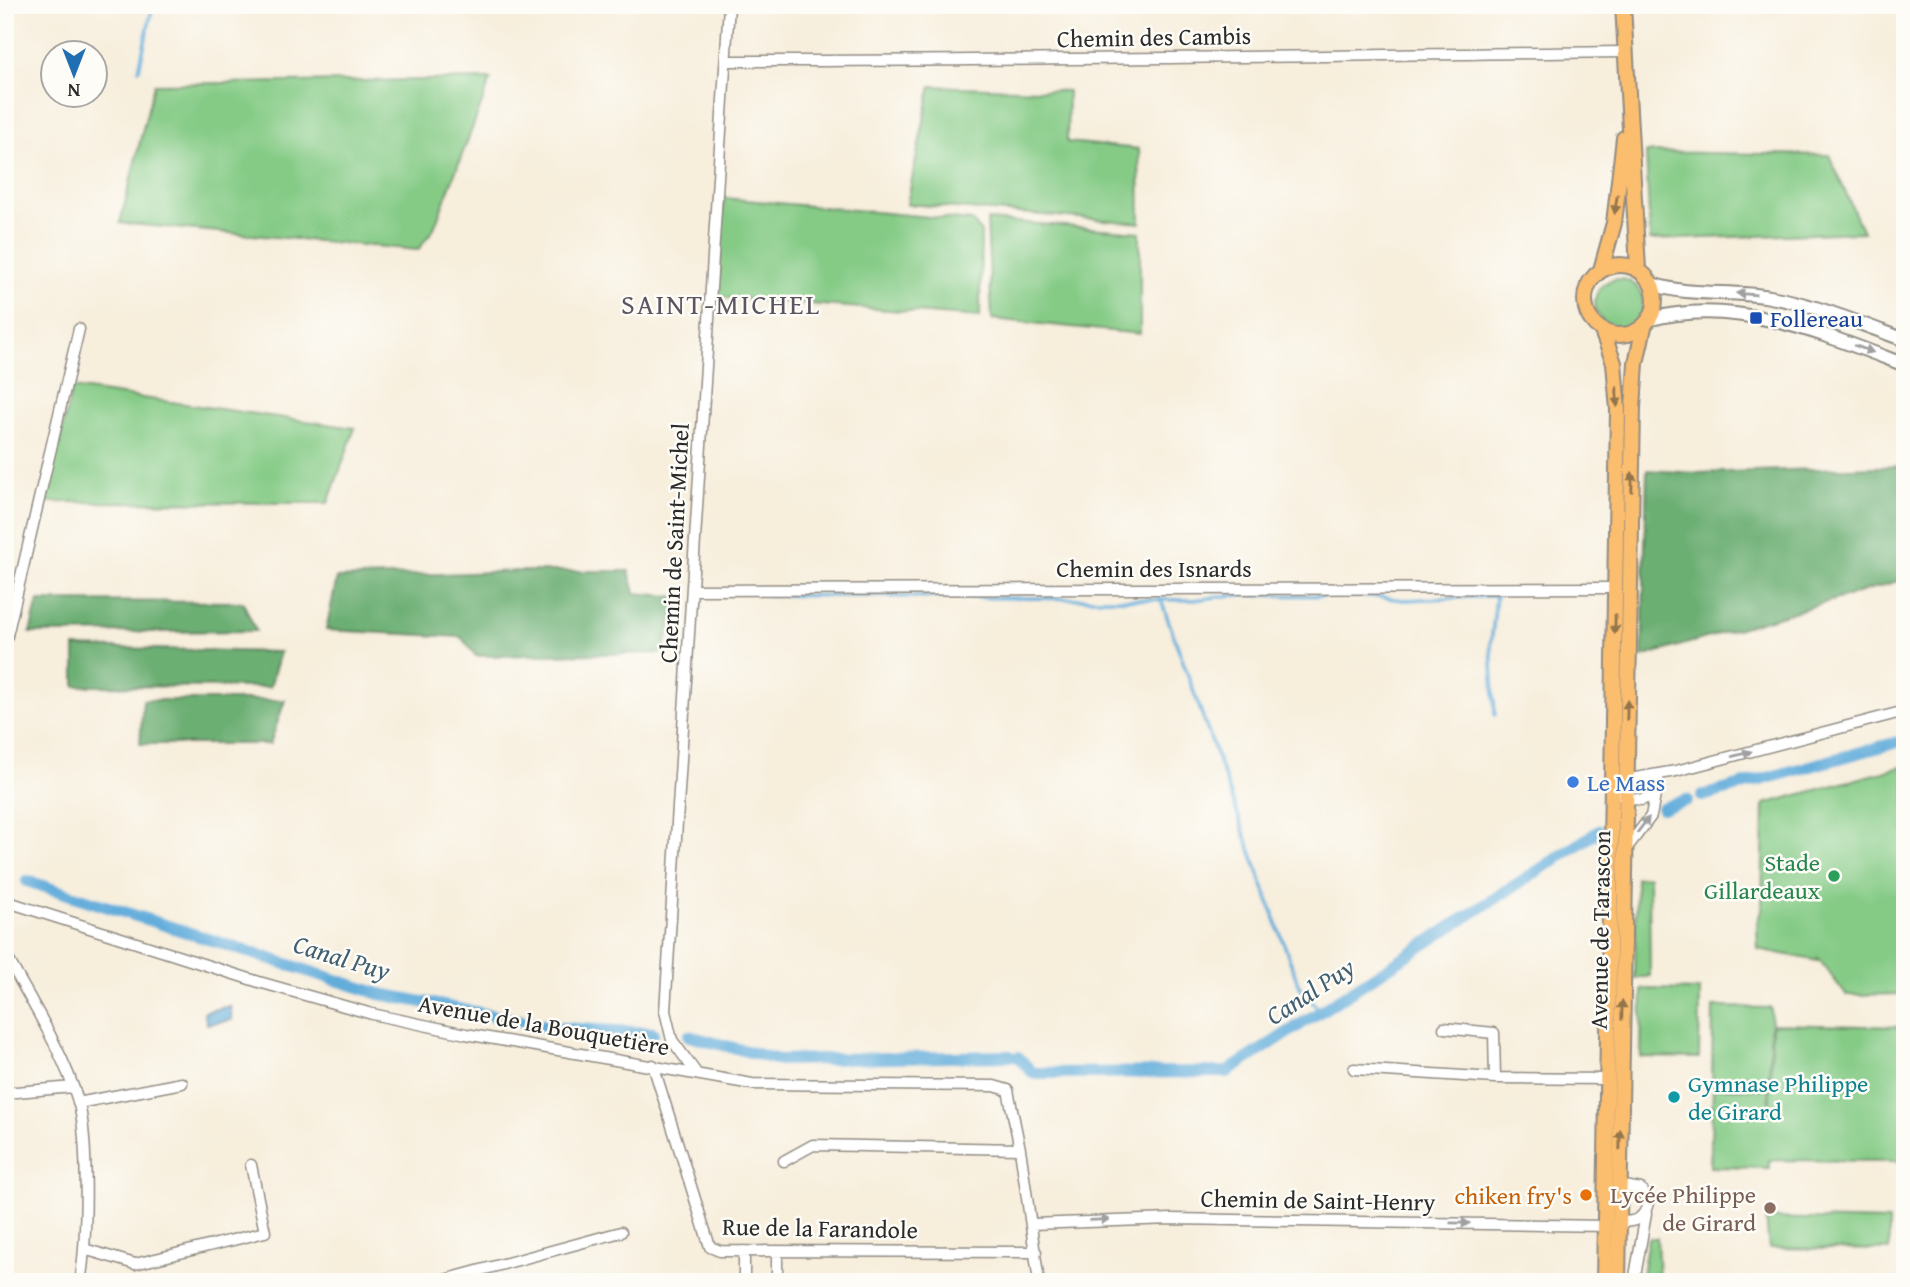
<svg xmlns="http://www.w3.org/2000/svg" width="1910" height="1287" font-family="'Gentium Book Plus',serif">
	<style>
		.green { fill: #85cb86; stroke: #587b58; stroke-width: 2 }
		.forest { fill: #6caf73; stroke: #4c6d4f; stroke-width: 2 }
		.water { fill: #63addb; stroke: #476c83; stroke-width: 2 }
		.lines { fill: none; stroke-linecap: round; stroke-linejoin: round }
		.stream { stroke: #63addb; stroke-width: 3.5 }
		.canal { stroke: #63addb; stroke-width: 12 }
		.minor-casing { stroke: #918c84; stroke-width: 13 }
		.tertiary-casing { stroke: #918c84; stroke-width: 16 }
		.primary-casing { stroke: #918c84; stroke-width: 18 }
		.minor { stroke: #fff; stroke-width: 10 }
		.tertiary { stroke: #fff; stroke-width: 12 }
		.primary { stroke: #fbbd6e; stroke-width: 14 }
		.oneway { fill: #93744c }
		.oneway2 { fill: #a0a0a0 }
		.transit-dot { fill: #1a4fb4; stroke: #fdfcf7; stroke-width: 2.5 }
		.shop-dot { fill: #3f7fe0; stroke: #fdfcf7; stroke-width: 2.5 }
		.leisure-dot { fill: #2e9e5b; stroke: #fdfcf7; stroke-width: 2.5 }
		.culture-dot { fill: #0f9aa8; stroke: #fdfcf7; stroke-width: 2.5 }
		.food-dot { fill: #e8710a; stroke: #fdfcf7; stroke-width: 2.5 }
		.education-dot { fill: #8d6e63; stroke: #fdfcf7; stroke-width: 2.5 }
		.labels { text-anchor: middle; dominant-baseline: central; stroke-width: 5; stroke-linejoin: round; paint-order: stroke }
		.street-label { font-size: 24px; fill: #2b2b2b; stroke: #fdfcf7 }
		.transit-label { font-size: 24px; fill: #164399; stroke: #fdfcf7; text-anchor: start }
		.shop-label { font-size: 24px; fill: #366cbe; stroke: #fdfcf7; text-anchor: start }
		.leisure-label { font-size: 24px; fill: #27864d; stroke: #fdfcf7; text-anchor: end }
		.culture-label { font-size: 24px; fill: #0d838f; stroke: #fdfcf7; text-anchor: start }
		.education-label { font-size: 24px; fill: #785e54; stroke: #fdfcf7; text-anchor: end }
		.food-label { font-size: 24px; fill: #c56008; stroke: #fdfcf7; text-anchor: end }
		.water-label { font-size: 26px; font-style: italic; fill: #415f71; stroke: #fdfcf7 }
		.quarter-label { font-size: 28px; letter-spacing: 2px; fill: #5d5461; stroke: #fdfcf7 }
	</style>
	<rect width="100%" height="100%" fill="#fdfcf7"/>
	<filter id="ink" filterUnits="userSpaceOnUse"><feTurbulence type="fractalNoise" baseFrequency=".0143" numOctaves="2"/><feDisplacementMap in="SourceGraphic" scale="14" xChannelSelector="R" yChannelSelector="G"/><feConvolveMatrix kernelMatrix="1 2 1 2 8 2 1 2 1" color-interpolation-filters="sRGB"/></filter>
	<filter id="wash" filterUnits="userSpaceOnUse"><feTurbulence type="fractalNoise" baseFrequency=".00686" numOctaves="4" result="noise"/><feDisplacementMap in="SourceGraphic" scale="28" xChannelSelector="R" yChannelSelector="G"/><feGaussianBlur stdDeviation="1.57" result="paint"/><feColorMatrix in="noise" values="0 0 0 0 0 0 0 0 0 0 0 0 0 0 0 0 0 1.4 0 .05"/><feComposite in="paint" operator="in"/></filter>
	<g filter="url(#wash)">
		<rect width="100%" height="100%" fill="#f7eedc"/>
		<path class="green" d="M491,79l-57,149 -16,22 -298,-27 34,-139z
			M931,86l137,5 -1,51 72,7 1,74 -233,-19z
			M1646,152l183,3 34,77 -213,8z
			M724,198l248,23 9,11 -1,85 -263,-20z
			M987,220l153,12v102l-148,-15z
			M1595 303a24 24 0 1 1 48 0a24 24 0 1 1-48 0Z
			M72,388l283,40 -27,75 -283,-1z
			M1905,766v228l-59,1 -28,-37v3l-60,-12 -1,-27 5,-12 2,-106z
			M1649,876l1,100 -15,3 1,-101z
			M1642,989l58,1 -1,68 -58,-1z
			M1713,1007l58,1 -2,79 -57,-1z
			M1772,1024l133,3v134l-136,-1v8l-59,-1 3,-79 56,1 1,21z
			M1766,1218l123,3v29l-120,-2z
			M1648,1238h9l2,44h-18z"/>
		<path class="forest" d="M1905,466v113l-263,78 5,-187 50,3z
			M519,571h110l6,22 44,4 -16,56 -187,3 -15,-19 -135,-7 11,-52z
			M38,601l205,1 13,29 -226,2z
			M75,647l205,5 -10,35 -195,-1z
			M143,700h142l-15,44h-130z"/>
		<path class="water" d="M230,1006l2,14 -25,4 -3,-12z"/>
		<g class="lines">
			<path class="stream" d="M139,69l14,-64
				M768,595l425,5 41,-5 135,1 35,4 92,-4 -5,49 4,70
				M1161,600l138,386 21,25"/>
			<path class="canal" d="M1702,796l203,-56
				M1662,808l25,-8
				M27,881l353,113 179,34 94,5
				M689,1036l45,12
				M739,1049l39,11 232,-4
				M1018,1057l15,16 194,-1 372,-241"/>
		</g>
	</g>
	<g filter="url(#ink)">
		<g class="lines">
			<defs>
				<path id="minor" d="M726,61c300,1 600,-6 899,-9
					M693,590l922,-2
					M5,644l74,-315
					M1624,780l52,-9 229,-60
					M1622,796l19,4 14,-5
					M1626,849l25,-33 8,-41
					M5,901l254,81 113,32 94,20 286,50 242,2 14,4 12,59 19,133
					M5,953c25,47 57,96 73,148 11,36 9,143 2,181
					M1444,1028l50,5 1,45
					M653,1065l57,182 10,4 316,1
					M1354,1069l141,9 112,1
					M697,1074l-25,-34 -7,-29 64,-1006
					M5,1093l68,-6
					M78,1103l104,-20
					M784,1161l29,-16 207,4
					M1619,1222c16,0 25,-2 29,-19l-7,-14 -22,-4
					M1031,1224l141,-5 433,7
					M84,1249l51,15 130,-32 -14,-67
					M744,1251v31
					M777,1251v31
					M437,1282l184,-50
					M1634,1282l12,-68"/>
				<path id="tertiary" d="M1652,284c38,13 79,6 118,13 47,8 91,27 135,43
					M1651,319c85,-23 175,16 254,46"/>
				<path id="primary" d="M1623,5l15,264
					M1585 300a35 35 0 1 1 70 0a35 35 0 1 1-70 0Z
					M1601,270l13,-47 10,-85
					M1602,331l12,32 4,47 -14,872
					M1618,1282l15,-874 3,-45 8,-36"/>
			</defs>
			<use href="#minor" class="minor-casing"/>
			<use href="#tertiary" class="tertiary-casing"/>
			<use href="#primary" class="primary-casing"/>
			<use href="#minor" class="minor"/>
			<use href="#tertiary" class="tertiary"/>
			<use href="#primary" class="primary"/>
		</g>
		<defs><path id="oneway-solid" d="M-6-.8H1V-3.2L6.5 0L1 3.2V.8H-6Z" transform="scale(1.75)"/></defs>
		<g class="oneway">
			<use href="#oneway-solid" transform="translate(1616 204) rotate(98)"/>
			<use href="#oneway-solid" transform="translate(1617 397) rotate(88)"/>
			<use href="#oneway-solid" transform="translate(1632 482) rotate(-89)"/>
			<use href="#oneway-solid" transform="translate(1615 624) rotate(91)"/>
			<use href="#oneway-solid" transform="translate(1627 710) rotate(-89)"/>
			<use href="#oneway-solid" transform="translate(1622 1010) rotate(-89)"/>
			<use href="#oneway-solid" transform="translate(1620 1140) rotate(-89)"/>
		</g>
		<g class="oneway2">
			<use href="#oneway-solid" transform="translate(1746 294) rotate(-175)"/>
			<use href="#oneway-solid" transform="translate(1864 349) rotate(21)"/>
			<use href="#oneway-solid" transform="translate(1742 754) rotate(-15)"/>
			<use href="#oneway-solid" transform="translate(1643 825) rotate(-53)"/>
			<use href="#oneway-solid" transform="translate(1099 1220) rotate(-2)"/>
			<use href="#oneway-solid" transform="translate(1460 1223) rotate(1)"/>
		</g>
	</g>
	<rect class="transit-dot" x="1749" y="311" width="14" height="14" rx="3.5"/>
	<circle class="shop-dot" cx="1573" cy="782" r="7"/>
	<circle class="leisure-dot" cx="1834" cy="876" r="7"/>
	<circle class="culture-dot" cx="1674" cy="1097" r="7"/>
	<circle class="food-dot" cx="1586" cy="1195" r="7"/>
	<circle class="education-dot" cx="1770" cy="1208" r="7"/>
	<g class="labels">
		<g class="street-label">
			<text transform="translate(1154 37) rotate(-1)">Chemin des Cambis</text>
			<text transform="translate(674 543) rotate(-87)">Chemin de Saint-Michel</text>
			<text x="1154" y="568">Chemin des Isnards</text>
			<text transform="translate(1600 930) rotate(-89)">Avenue de Tarascon</text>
			<text transform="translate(544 1025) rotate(10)">Avenue de la Bouquetière</text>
			<text transform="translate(1318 1200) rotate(1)">Chemin de Saint-Henry</text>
			<text transform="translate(820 1228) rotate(1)">Rue de la Farandole</text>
		</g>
		<g class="transit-label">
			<text x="1770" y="318">Follereau</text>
		</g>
		<g class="shop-label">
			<text x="1587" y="782">Le Mass</text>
		</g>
		<g class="leisure-label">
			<text x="1820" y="862">Stade<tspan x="1820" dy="28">Gillardeaux</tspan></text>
		</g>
		<g class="culture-label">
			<text x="1688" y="1083">Gymnase Philippe<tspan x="1688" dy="28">de Girard</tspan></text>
		</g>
		<g class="education-label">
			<text x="1756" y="1194">Lycée Philippe<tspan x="1756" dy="28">de Girard</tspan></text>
		</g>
		<g class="food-label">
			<text x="1572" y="1195">chiken fry's</text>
		</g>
		<g class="water-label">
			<text transform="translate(342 957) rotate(17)">Canal Puy</text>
			<text transform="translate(1310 991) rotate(-33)">Canal Puy</text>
		</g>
		<g class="quarter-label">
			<text x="721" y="303">SAINT-MICHEL</text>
		</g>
	</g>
	<rect width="1910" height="1287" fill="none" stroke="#fdfcf7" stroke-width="28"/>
	<g transform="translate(74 74) rotate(180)"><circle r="33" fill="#fdfcf7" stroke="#a9a8a5" stroke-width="2"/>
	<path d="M0-5L12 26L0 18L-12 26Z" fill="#1f6fb2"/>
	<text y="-10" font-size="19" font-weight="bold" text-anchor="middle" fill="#2b2b2b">N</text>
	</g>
</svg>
